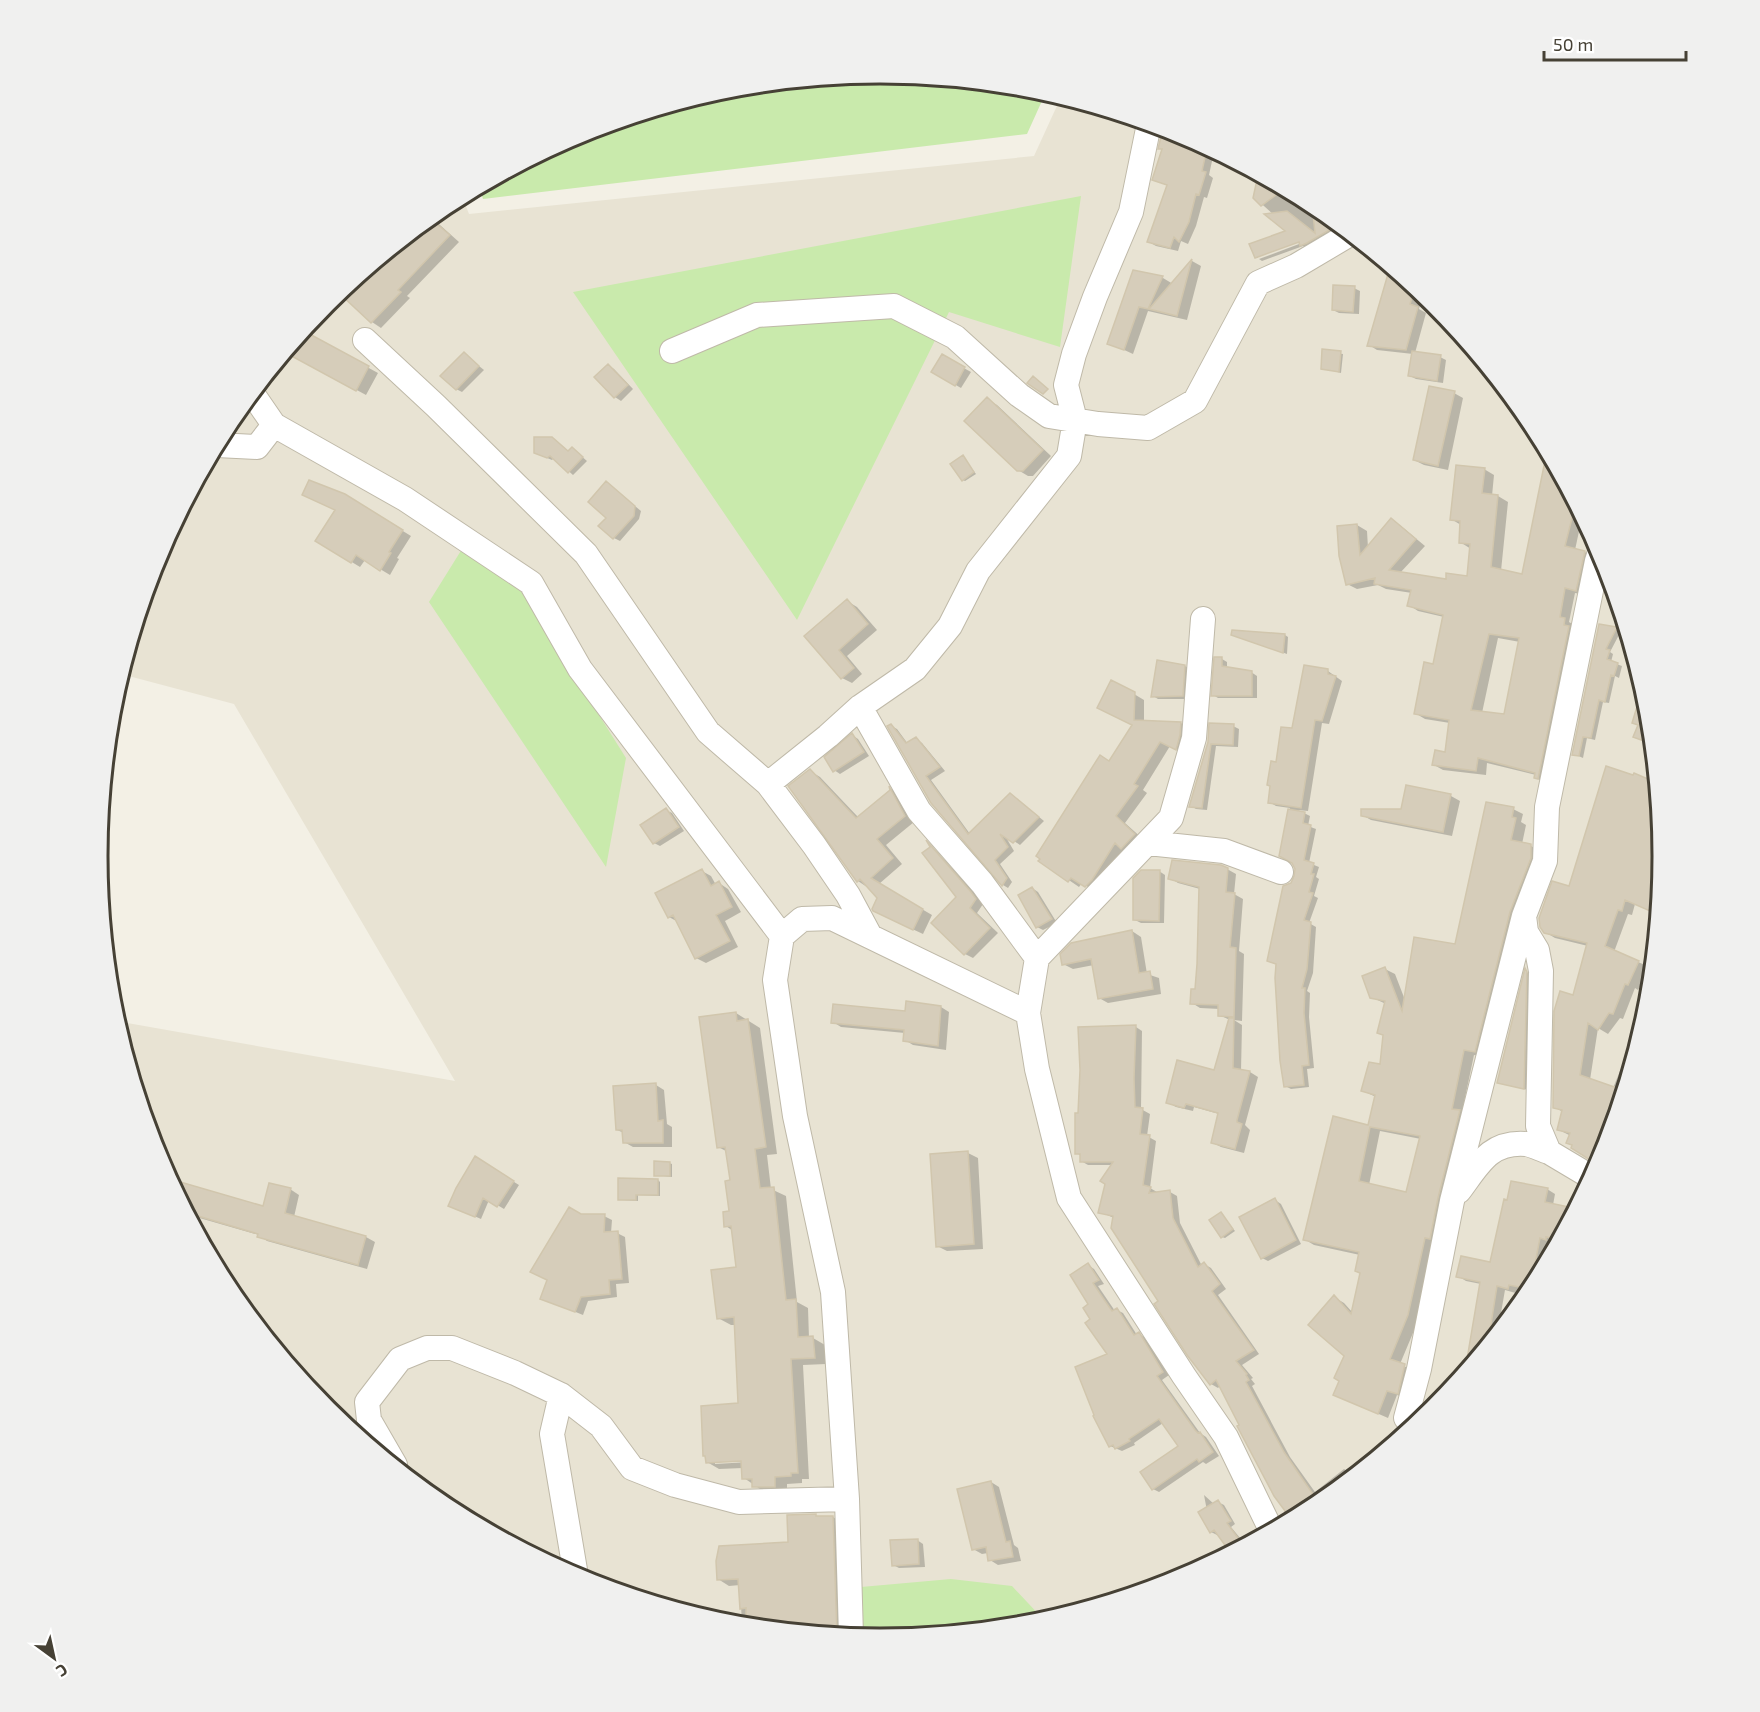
<svg xmlns="http://www.w3.org/2000/svg" width="1760" height="1712" font-family="'Exo 2',sans-serif">
	<style>
		.residential { fill: #e8e3d3 }
		.green { fill: #c9eaac }
		.shadow { fill: #0003; fill-rule: evenodd }
		.building { fill: #d6cdba; stroke: #d1c6ad; stroke-width: 1.5; fill-rule: evenodd }
		.lines { fill: none; stroke-linecap: round; stroke-linejoin: round }
		.minor-casing { stroke: #bfb9a8; stroke-width: 26 }
		.minor { stroke: #fff; stroke-width: 24 }
		.rim { fill: none; stroke: #464135; stroke-width: 3 }
	</style>
	<rect width="100%" height="100%" fill="#f3f0e5"/>
	<path class="residential" d="M1061,97l119,36 135,73 119,97 97,119 72,135 45,147 14,152 -15,153 -44,147 -73,135 -97,119 -119,97 -135,72 -147,45 -152,14 -153,-15 -147,-44 -135,-73 -119,-97 -97,-119 -72,-135 -41,-134 339,60 -221,-377 -113,-30 36,-118 73,-135 97,-119 119,-97 16,-9 7,18 565,-58z"/>
	<path class="green" d="M880,74l153,15 13,3 -19,42 -544,65 -4,-12 102,-54 147,-45z
		M1081,196l-21,151 -111,-35 -152,308 -224,-328z
		M462,549l56,37 108,172 -20,109 -177,-265z
		M951,1579l61,7 32,34 -12,4 -152,14 -17,-1 -2,-50z"/>
	<path class="shadow" d="M1180,133l34,19 -5,23 4,3 -6,20 -3,-1 -8,29 -8,18 -7,-3 -3,10 -22,-5 -7,-4 20,-56 -15,-6z
		M540,155l1,4 -13,2z
		M1259,176l56,30 27,22 -36,20 -3,-2 -41,15 -3,-2 48,-18 -1,-3 -48,18v2l-2,-1 -5,-12 37,-13 -17,-14 3,-3 -20,-18z
		M431,217l28,25 -52,54 3,2 -29,30 -9,-6 -32,-30z
		M1192,261l9,5 -14,54 -39,-9 -15,43 -24,-11 25,-71 29,6 10,6z
		M1391,268l32,26 -4,15 7,4 -11,40 25,4 6,3 -3,23 -27,-4 -6,-3 3,-22 -36,-4 -8,-5z
		M1354,288l6,3 -1,23 -20,-1 -6,-3z
		M303,332l75,41 -12,22 -80,-43z
		M1323,351l20,3 -2,19 -18,-5z
		M464,354l20,16 -22,22 -6,-3z
		M942,356l29,16 -10,16 -28,-16z
		M608,365l6,4 19,20 -12,12 -6,-4 -19,-20z
		M1454,393l9,5 -15,72 -24,-5 -10,-5z
		M987,399l10,6 54,51 -18,20h-5l-10,-6z
		M573,449l14,12 -14,14 -19,-17 -2,2 -12,-5 29,-2z
		M1547,452l38,71 -4,-1 -6,28 10,2 10,6 -9,37 -11,-2 -6,29 5,3 -29,158 -9,-5v-3l-49,-12 -1,12 -43,-5 -9,-5 12,-12 4,-30 -25,-4 -10,-6 19,-48 10,-48 -26,-6 -9,-6 3,-12 -26,-4 -8,-4 -21,4 -10,-5 10,-59 10,6 1,17 24,-28 9,6 24,20 -25,27 48,8 20,-3 3,-29 -11,-7 1,-17 -10,-6 33,-50 10,6 -2,21h6l10,6 -7,69 23,5zM1498,638l22,4 -15,74 -23,-3z
		M963,457l13,17 -11,7 -2,-1z
		M607,483l34,28 -2,8 -19,22 -6,-3 -6,-21z
		M354,501l57,35 -14,22 2,1 -9,16 -25,-15 -5,7 -43,-26z
		M847,601l10,6 20,23 -30,26 15,18 -10,9 -10,-5 -35,-42z
		M1600,625l21,6 -11,21 3,2 -2,8 11,4 -3,12 -4,-2 -6,27 -6,-1 -8,38 -8,-2 -4,20 -9,-4z
		M1233,631l52,4 3,2 -1,17 -51,-18z
		M1222,659l5,3v7l24,3 6,4v22h-39l-5,-3z
		M1185,666l6,4 -2,29h-31l-5,-3z
		M1328,671l14,10 -13,43 -7,-1 -14,88 -10,-1 12,6 -2,10 8,3 -7,34 10,4 -3,10 3,2 -5,17 4,2 -9,25 7,4 -3,46 -6,18 3,2 -1,24 5,51 -7,1 2,18 -18,2 -6,-3 -7,-121 -10,-4 28,-92 -2,-6 -14,-8 10,-47 -14,-2 -7,-4 8,-38 16,-34z
		M1134,694l10,6v22l37,1 9,6 -4,25 -16,-8 -27,44 4,3 -22,30 19,17 -12,13 -7,-4 -29,43 -14,-9 -3,4 -38,-26 69,-99 23,-37z
		M891,726l6,3 11,15 8,-5 6,4 23,28 -14,9 39,54 46,-36 28,23 -24,24 -16,-11 10,17 -14,13 12,18 -4,6 -5,-3 -71,-83z
		M1233,726l6,3 -1,18 -22,-1 -9,64 -11,-1 -5,-3 18,-64z
		M852,735l6,4 11,17 -29,18 -6,-4z
		M810,771l10,6 38,40 33,-28 7,5 16,28 -28,23 16,19 -23,20 53,31 -9,19 -39,-18 -6,-18 -11,-11 -9,-6z
		M1655,782l7,74 -5,58 -22,-10 -3,11 -4,-1 -14,38 36,15 2,-7 -3,30 -9,-3 -2,3 -3,-2 -12,31 -3,-1 -12,16 -10,-6 -8,52 23,8 14,-34h2l7,-16 2,1 -35,117 -4,7 -26,-15 -2,-12 -12,-6 4,-18 -9,-5 20,-110 14,-51 -33,-8 -10,-6 25,-44z
		M1407,787l44,9 9,5 -8,35 -81,-16 -9,-5 40,-5z
		M1513,809l10,5 -2,8 5,3 -4,19 9,2 10,6 -56,205 -11,-2 -56,266 -18,43 15,8 -7,27 -11,-4 -9,23 -53,-23 11,-39 -12,-59 10,6 9,10 8,-39 -1,-19 -46,-10 -10,-6 65,-113 7,-29 -13,-6 18,-25 5,-62 -15,-7 14,-28 10,5 10,26 51,-54zM1380,1131l41,8 -14,55 -38,-9z
		M666,810l6,3 12,18 -24,15 -6,-3z
		M931,845l48,53 4,6 -6,9 21,20 -25,25 -8,-4 -7,-57 -34,-43 8,-7z
		M1227,869l9,5 -2,20 9,5 -4,52 5,3 -2,67 -8,-1 8,5 -1,46 9,1 8,5 -13,48 5,5 -6,23 -23,-6 -8,-4 6,-29 -25,-7 -1,4 -17,-4 -9,-5 48,-30 15,-52 -11,-5 1,-6 -20,-1 -8,-5 4,-12 4,-102 -22,-6 -8,-5z
		M702,871l9,5 5,9 3,-2 9,6 13,23 -16,9 13,26 -32,16 -10,-5 -18,-36 -9,-5z
		M1159,871l6,4 -1,48h-23l-6,-3z
		M1032,888l6,4 19,31 -14,7 -6,-3z
		M1132,931l9,6 6,37 12,4 2,16 -53,9 -9,-5 -5,-33 -21,4 -10,-5z
		M1526,971l4,4 -2,115 -30,-8z
		M907,1003l34,4 8,5 -3,38 -33,-5 -8,-5v-7l-64,-6 -8,-5 73,-10z
		M736,1013l24,15 17,126 -10,1 4,34 15,7 11,106 11,6 1,30h4l12,7 1,19 -23,1 6,114h-7v4l-15,1v9h-21l-22,-15 -1,-10 -24,1 -12,-7 33,-57 -4,-80h-5l-13,-7 20,-49 -5,-38 -7,-5 5,-13 1,-31 -4,-30 -10,-5zM749,1459v3l-34,2v-3z
		M1136,1027l6,4 -1,78 9,5 -3,22 9,5 -6,47 7,4h13l7,4 3,27 22,43 2,-2 7,4 15,21 -8,6 41,59 -17,11 11,13 -2,1 4,5 -3,2 38,71 25,35 29,-23 9,6 -39,32 -24,13 -6,-9 2,-1 -66,-124 -2,2 -7,-4 -51,-83 -46,-83 -14,-6 12,-47h-24l-7,-4v-5l-4,-3 2,-38z
		M656,1085l8,5 3,34 5,3v20h-39l-9,-5v-9l-7,-3z
		M968,1153l10,5 5,91 -36,2 -10,-5z
		M476,1159l43,26 -15,24 -15,-9 -8,19 -25,-11z
		M669,1163l3,1v13l-17,-2z
		M619,1180h39l2,2v14l-22,-1v6l-16,-1 -3,-1z
		M171,1181l93,27 26,-19 9,6 -5,22 72,20 9,5 -8,27 -100,-28 -8,-6 -70,-20z
		M1547,1189l8,5 -2,11 20,6 -16,30h-3v2l-6,-1 -5,25 -17,29 -21,-6 -7,40 -31,38 14,-84 -15,-3 -8,-5 33,-12z
		M1275,1200l6,4 20,40 -33,17 -6,-3z
		M1221,1214l14,17 -10,7 -3,-1z
		M581,1216h23l8,4 -1,13h6l8,4 4,46 -13,1 1,13 -29,4 -5,14 -42,-17z
		M1088,1265l6,4 10,15 -6,2 17,25 2,-1 6,3 14,22 2,-1 6,4 24,37 -7,5 38,53 6,4 13,19 -13,8 -3,-2 -44,30 -6,-3 27,-43 -17,-23 -29,20 1,2 -13,6 -12,-5 -1,-91 -17,-35z
		M1427,1400l12,3 -17,16z
		M991,1482l8,5 15,58 4,3 3,13 -23,4 -8,-5 -2,-7 -6,1 -9,-5z
		M1204,1495l10,9 4,-2 6,3 11,19 -4,3 14,17 -13,7 -13,-17 -2,1 -6,-3z
		M833,1517l11,7 3,111 -105,-10 -2,-40 -11,1 -11,-7 72,-35z
		M917,1540l6,4 2,23 -26,1 -6,-3z"/>
	<path class="building" d="M1163,128l17,5 27,15 -5,23 4,1 -7,23 -3,-1 -7,28 -10,20 -5,-5 -4,11 -23,-6 20,-57 -15,-5 10,-31h-4z
		M1258,175l26,14 -23,17 -8,-8z
		M1312,204l26,21 -31,18 -7,3 -1,-4 -44,16 -6,-14 36,-13 -21,-17 23,-3 28,22z
		M430,218l20,17 -52,55 3,2 -30,31 -32,-30z
		M1192,259l-15,57 -28,-7z
		M1390,267l25,21 -5,16 8,3 -12,43 -39,-4z
		M1133,270l30,6 -15,33 -9,-2 -15,43 -17,-6z
		M1333,285l22,1 -2,26 -21,-2z
		M304,331l65,35 -13,25 -70,-38z
		M1322,349l19,2 -2,21 -18,-3z
		M1412,351l29,4 -4,26 -29,-5z
		M464,352l15,14 -23,24 -16,-14z
		M942,354l23,13 -10,19 -24,-14z
		M608,364l20,21 -14,13 -20,-21z
		M1033,376l15,13 -5,5 -16,-11z
		M1429,386l26,5 -17,75 -25,-6z
		M987,397l56,53 -20,21h-6l-53,-50z
		M534,437h18l16,14 4,-4 11,10 -15,16 -18,-17 -3,2 -13,-5z
		M1547,451l36,69 -11,-2 -7,28 20,5 -9,40 -11,-3 -5,29 5,1 -1,7 5,1 -31,153 -4,-1 1,-5 -57,-15 -2,13 -44,-6 3,-15 10,2 4,-32 -35,-6 10,-52 9,2 10,-49 -36,-9 4,-16 -37,-6 1,-6 -29,7 -7,-29 -2,-30 20,-2 3,31 31,-37 25,21 -27,31 57,9v-6l21,3 3,-32 -11,-1 1,-22 -10,-1 6,-55 29,3 -3,25 16,2 -7,72 31,7zM1489,634l30,4 -15,76 -33,-4z
		M963,455l11,17 -12,9 -12,-17z
		M309,480l36,14 58,36 -14,22 2,1 -11,18 -24,-16 -5,8 -36,-22 20,-31 -33,-15z
		M606,481l29,25 -1,10 -21,23 -15,-13 8,-8 -18,-16z
		M847,599l21,25 -29,26 15,18 -13,11 -37,-43z
		M1599,624l18,3 -11,22 4,1 -3,9 11,4 -4,13 -3,-1 -6,27 -6,-2 -8,38 -8,-1 -4,19 -7,-1z
		M1232,630l53,4 -2,19 -52,-18z
		M1214,657h8v9l30,5v25h-41z
		M1157,660l28,5 -2,31 -32,1z
		M1304,665l24,4v5l8,2 -14,45 -7,-1 -14,88 -33,-5 2,-17 -3,-1 4,-24 5,1 5,-35 11,1z
		M1111,680l24,12 -1,28 47,2 -1,13 -4,15 -16,-8 -26,42 4,2 -22,30 19,18 -14,15 -6,-6 -23,37 -7,7 -14,-9 -3,4 -30,-21 2,-2 -4,-3 64,-101 9,6 23,-36 -35,-17z
		M1643,687l5,17 4,40 -19,-7 5,-12 -6,-2z
		M1209,723l25,1 -1,21 -22,-1 -9,64 -13,-1 19,-65z
		M891,724l15,19 10,-6 24,30 -14,9 42,58 42,-41 29,24 -26,26 -13,-9 8,13 -13,13 12,18 -5,8 -71,-83 -44,-77z
		M852,733l12,19 -31,20 -9,-15z
		M1606,766l27,9 1,-2 21,9 7,74 -5,58 -32,-14 -3,11 -4,-1 -13,36 34,15 -11,24 -3,-1 -12,30 -4,-1 -11,17 -10,-7 -8,52 43,15 -23,71 -10,-3v2l-19,-12 1,-3 -6,-2 4,-10 -13,-3 5,-20 -9,-2 1,-97 6,-20 13,4 14,-52 -43,-10 -4,-6 -1,-9 13,-37 17,5z
		M810,769l46,49 34,-28 -1,-4 16,30 -28,23 16,19 -22,20 52,31 -10,21 -40,-19 -1,-2 5,-11 -17,-19 -3,3 -69,-96z
		M1406,785l45,9 -8,38 -82,-16v-7h40z
		M1486,802l28,5 -2,10 4,1 -5,22 20,4v14l-21,54 -35,140 -11,-2 -12,59 8,1 -22,88 -8,41 -5,-1 -17,77 -18,44 15,5 -7,30 -11,-3 -9,23 -45,-19 6,-14 -5,-3 10,-22 -36,-31 26,-30 17,19 9,-41 -5,-2 4,-19 -56,-12 30,-124 35,9 7,-30 -14,-4 8,-29 11,2 3,-29 -6,-2 8,-32 -15,-3 -8,-22 23,-9 17,44 12,-74 41,7zM1370,1127l50,9 -14,56 -47,-11z
		M666,808l13,19 -26,17 -13,-19z
		M1288,809l17,3 -2,11 8,2 -7,35 10,3 -3,11h3l-5,18 4,1 -9,27 7,2 -4,47 -5,19h3l-1,25 5,52 -7,1 2,19 -20,2 -4,-26 -5,-83 1,-14 -9,-3 16,-75 8,-3 3,-7 1,-7 -3,-6 -13,-7z
		M926,840l45,52 5,7 -6,9 20,20 -26,27 -33,-32 25,-26 -34,-44 8,-6z
		M1172,860l49,5 7,3 -2,24 9,1 -5,54 6,1 -2,69 -16,-1v-11l-28,-1 1,-15h4l2,-25 2,-77 -31,-8z
		M702,869l9,17 8,-5 13,26 -16,8 14,26 -35,18 -22,-44 -5,3 -13,-25z
		M1141,870h19l-1,51 -26,-1v-42z
		M1032,887l20,32 -16,9 -18,-33z
		M1132,930l7,43 11,-2 3,18 -55,10 -7,-40 -29,6 -2,-11 11,-11z
		M1525,968l2,4 -3,117 -27,-6z
		M906,1001l35,5 -3,40 -35,-5 1,-11 -73,-7 2,-19 72,7z
		M736,1012l1,9 11,-2 18,128 -11,2 5,39 14,-1 12,113 10,-1 2,38 15,-1 2,22 -24,1 7,114h-7v3l-16,1v10h-23v-8h-10l-1,-18 -35,2 -1,-7h-2l-2,-50 37,-3 -4,-86 -17,2 -6,-49 25,-3 -5,-41 -7,1 -1,-15 6,-1 -4,-30 5,-1 -5,-33 -8,1 -18,-131z
		M1229,1018h5l-1,50 17,3 -13,49v2l5,2 -7,25 -24,-6 7,-30 -32,-9 -2,4 -18,-5 11,-43 37,10z
		M1136,1025l-2,53 1,29 8,1 -3,26 10,1 -7,50 8,2 -2,6 21,-3 3,28 25,49 6,-5 16,22 -8,7 42,59 -18,11 11,13 -1,1 3,5 -3,2 38,70 35,51 -28,16 -17,-23 -37,-70 2,-1 -23,-45 -6,5 -23,-30 -33,-51 4,-3 -47,-73 2,-12 -15,-3 7,-29 -5,-3 13,-19h-33v-8h-5v-41h3l2,-43 -2,-43z
		M656,1083l2,38 5,-1v23h-40l-1,-13h-6l-3,-44z
		M968,1151l6,93 -38,3 -6,-93z
		M475,1156l39,25 -17,26 -14,-9 -8,19 -27,-11 8,-18z
		M654,1161l16,1v14h-16z
		M618,1178l40,1v16h-22v5h-18z
		M170,1179l93,27 6,-23 22,5 -6,25 81,23 -8,29 -101,-28 1,-3 -70,-21z
		M1511,1181l37,7 -3,14 24,5 -4,19 -7,13 -12,-2v3l-6,-2 -10,51 -21,-4 -1,4 -11,-3 -9,57 -23,28 15,-89 -24,-5 5,-21 29,6 14,-63 3,1z
		M1275,1198l21,42 -35,19 -22,-42z
		M569,1207l12,7h24l-1,18 14,-1 4,48 -13,1 1,14 -29,3 -6,15 -35,-13 7,-19 -17,-8z
		M1221,1212l12,17 -12,9 -12,-18z
		M1088,1263l11,17 -6,3 10,15 9,13 5,-3 17,27 5,-3 24,40 -6,4 38,54 3,3 2,-1 13,20 -14,10 -2,-3 -45,31 -12,-18 38,-26 -19,-27 -30,20 1,2 -15,8 -2,-4 -4,2 -16,-31 1,-1 -19,-48 32,-13 -22,-31 5,-4 -7,-11 5,-4 -18,-29z
		M991,1481l15,61 4,-1 3,16 -25,4 -2,-14 -14,3 -15,-61z
		M1218,1500l13,21 -4,2 16,22 -13,7 -16,-22 -4,3 -12,-21z
		M816,1514v2h17l4,118 -91,-9v-17l-6,1 -2,-30 -21,1 -1,-19 3,-15 69,-4 -1,-27z
		M918,1539l1,25 -27,2 -2,-26z"/>
	<g class="lines">
		<defs>
			<path id="minor" d="M365,340l71,66 150,148 122,178 60,52 46,61 34,50 22,41
				M672,351l85,-36 137,-9 61,31 64,58 30,21 49,8 50,4 47,-27 63,-118 38,-17 54,-32
				M252,393l22,32
				M217,445l40,2 17,-22 131,74 126,84 49,86 202,267
				M860,707l59,104 63,72 55,75
				M768,784l60,-48 32,-29 55,-38 35,-43 28,-55 91,-115 6,-36 -9,-35 8,-31 21,-57 36,-85 18,-88
				M1148,843l76,8 57,21
				M1524,916l2,16 11,18 4,21 -3,155 11,26 42,25
				M1028,1013l9,-55 134,-140 23,-80 9,-119
				M1459,1191c19,-25 30,-50 67,-47 7,1 16,6 23,8
				M561,1395l-9,39 24,142
				M1406,1418l13,-49 33,-168 72,-285 21,-55 2,-54 50,-246 3,-9
				M395,1465l-26,-45 -2,-18 33,-43 27,-11h25l63,25 46,22 40,31 31,42 43,17 64,17 108,-3
				M851,1636l-4,-137 -14,-207 -38,-176 -20,-136 7,-44 20,-17 30,-1 196,95 9,56 32,129 115,178 42,61 45,93"/>
		</defs>
		<use href="#minor" class="minor-casing"/>
		<use href="#minor" class="minor"/>
	</g>
	<path d="M0 0H1760V1712H0ZM108 856a772 772 0 1 1 1544 0a772 772 0 1 1-1544 0Z" fill="#f0f0ef" fill-rule="evenodd"/>
	<path class="rim" d="M108 856a772 772 0 1 1 1544 0a772 772 0 1 1-1544 0Z"/>
	<g transform="translate(54 1658) rotate(147)" stroke="#ffffff" stroke-width="4.5" paint-order="stroke">
	<path d="M0-4.5L10 22L0 15L-10 22Z" fill="#464135"/>
	<text y="-9" font-size="16" font-weight="bold" text-anchor="middle" fill="#464135">С</text>
	</g>
	<path d="M1544 51v9h142v-9" fill="none" stroke="#464135" stroke-width="3"/>
	<text x="1553" y="51" font-size="18" fill="#464135" stroke="#ffffff" stroke-width="4.5" paint-order="stroke">50 m</text>
</svg>
